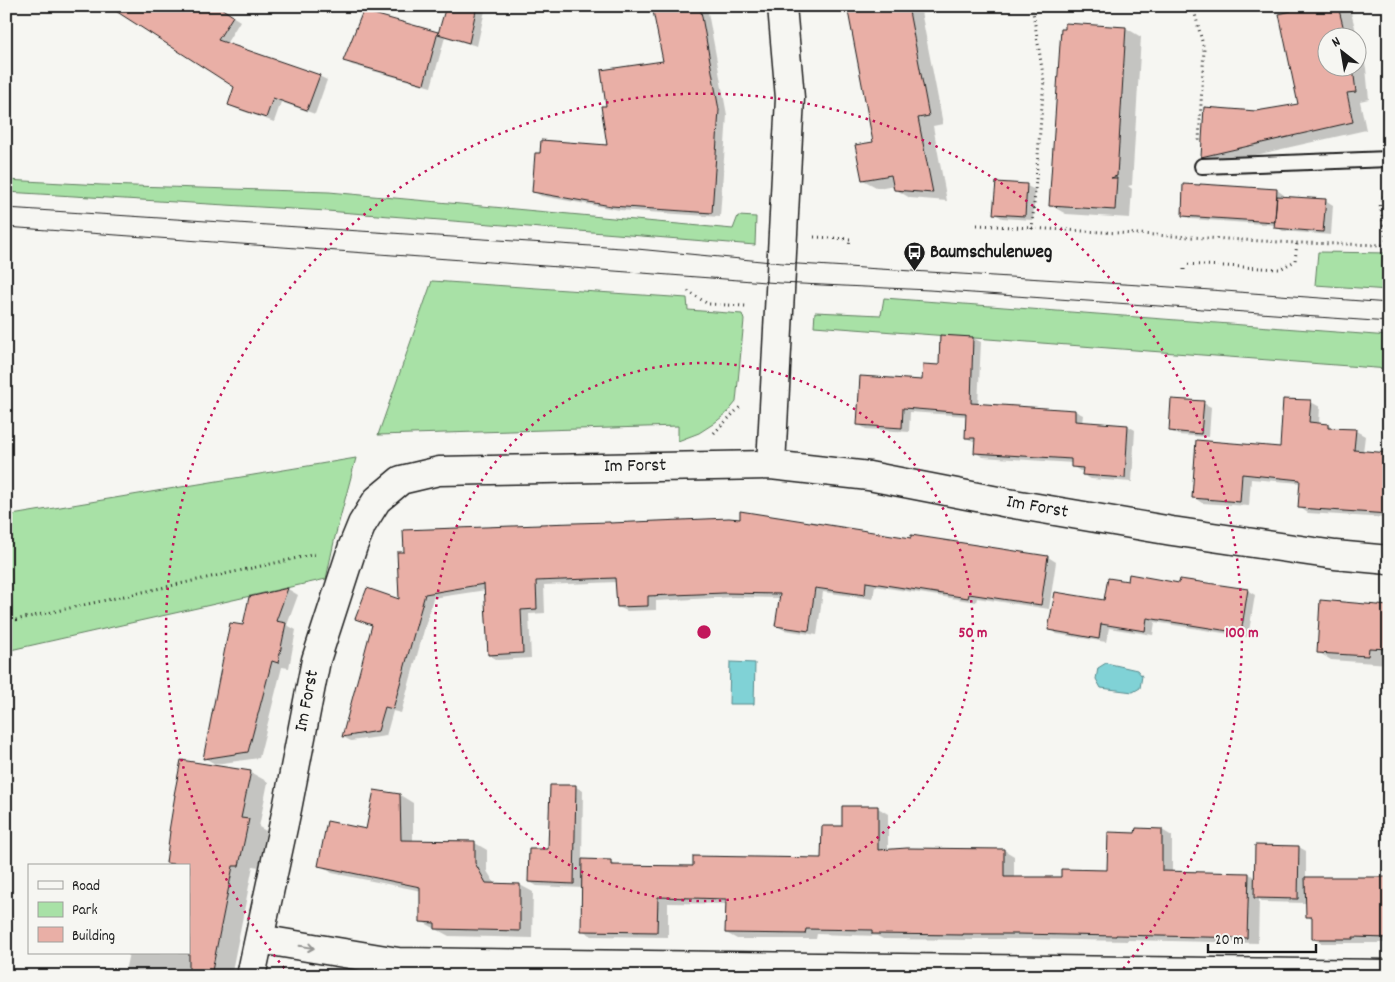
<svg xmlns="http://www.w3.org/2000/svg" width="1395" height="982" font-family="Dekko,sans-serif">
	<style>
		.green { fill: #a8e1a6; stroke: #627e61 }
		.water { fill: #80d2d6; stroke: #58898c }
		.shadow { fill: #0003; fill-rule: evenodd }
		.building { fill: #e9afa6; stroke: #1c1c1c }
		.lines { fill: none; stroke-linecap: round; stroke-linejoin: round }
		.lane-casing { stroke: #1c1c1c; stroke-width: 18 }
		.street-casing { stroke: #1c1c1c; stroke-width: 31 }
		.path { stroke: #1c1c1c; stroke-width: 3; stroke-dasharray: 1 4; stroke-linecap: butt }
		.lane { stroke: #f6f6f2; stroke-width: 14 }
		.street { stroke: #f6f6f2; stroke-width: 28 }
		.tram { stroke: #1c1c1c; stroke-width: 1 }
		.oneway { stroke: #949492 }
		.ring { fill: none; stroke: #c2185b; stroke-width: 2.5; stroke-dasharray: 2.5 5 }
		.labels { text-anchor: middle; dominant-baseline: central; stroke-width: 4; stroke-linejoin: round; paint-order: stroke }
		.poi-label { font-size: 19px; font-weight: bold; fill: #1c1c1c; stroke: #f6f6f2; text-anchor: start }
		.street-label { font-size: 19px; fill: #1c1c1c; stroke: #f6f6f2 }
		.centre { fill: #c2185b; stroke: #f6f6f2; stroke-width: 2.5 }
		.ring-label { font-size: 15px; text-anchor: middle; font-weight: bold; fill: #c2185b; stroke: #f6f6f2; stroke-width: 4; stroke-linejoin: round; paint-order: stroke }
	</style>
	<rect width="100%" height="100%" fill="#f6f6f2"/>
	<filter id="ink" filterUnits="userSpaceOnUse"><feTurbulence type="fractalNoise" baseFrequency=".02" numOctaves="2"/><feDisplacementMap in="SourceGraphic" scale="10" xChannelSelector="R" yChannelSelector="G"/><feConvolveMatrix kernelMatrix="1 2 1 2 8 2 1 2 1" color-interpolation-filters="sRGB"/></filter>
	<g filter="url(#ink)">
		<path class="green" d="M6,180l96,5 227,7 404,37 5,-13 18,1 -1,28 -428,-34 -321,-19z
			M1318,252l71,1v37l-74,-5z
			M432,281l255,17 1,12 54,4 2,6 -8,82 -9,11 -14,11 -14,9 -21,8v-15l-300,9z
			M884,298l505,38v33l-575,-43 1,-14 66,3z
			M356,458l-21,79 -9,42 -320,72v-135z"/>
		<path class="water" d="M730,662l25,1 -1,41h-25z
			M1106,663l31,7 5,6 -2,12 -7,4 -32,-4 -5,-9 2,-11z"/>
		<path class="shadow" d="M216,6l24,15 -14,23 93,32 8,4 -12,34 -34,-12 -7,20 -37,-13 -8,-4 6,-18 -101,-66z
			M447,6h39l-9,40 -32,-9 -14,50 -79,-22 -7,-4 93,-28 2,1z
			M647,6l60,1 20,108 -7,102 -100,-7 -79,-14 -8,-5 76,-45 -2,-39 57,-45 -10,-52z
			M851,6h69l23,118 -10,2 14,75 -37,-3 -15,-9 -1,-4 -16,3 -15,-8 12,-37z
			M1291,6h71l-12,3 16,59 3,31 -9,2 6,29 -150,34 -13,-8 53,-44 44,-7zM1328,38h30v30h-30z
			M1126,28l15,9 -9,148 -4,1 4,3 -2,29 -64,-4 -16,-9z
			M997,184l30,2 8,4 -2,30 -31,-2 -7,-4z
			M1277,190l7,5v2l41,3 8,5 -2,30 -48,-4 -7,-4v-2l-85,-6 -8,-4z
			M941,336l32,2 8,4 -3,63 97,6 8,4 -1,8 46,3 7,4 -3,52 -41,-3 -8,-4 1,-4h-4l-8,-5 1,-3 -90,-6 -7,-4v-11l-10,-4 1,-22 -57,-4 -1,20 -43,-3 -8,-5 65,-42 17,-16z
			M1311,402l9,5 -1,17 9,1 8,5 20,1 9,5 -2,16 26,2v65l-3,-1 -78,-5 -9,-6 2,-24 -50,-4 -2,27 -47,-3 -9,-6 88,-49z
			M1203,403l8,4 -2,30 -31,-2 -8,-4z
			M912,537l136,20 8,5 -7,47 -72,-11 -1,4 -101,-16 -2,13 -50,-7 -6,43 -33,-5 -8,-5 5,-27 -48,-1 -77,4v9l-29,1 -9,-4 -1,-25 -73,3 1,28 -16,1 2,44 -33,2 -9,-5 -3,-65 -53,8 -32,115 -8,-2 -7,25 -35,5 -8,-4 30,-111 -16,-8 43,-18 -2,-47 514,-14z
			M1129,582l51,2 67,6 8,5 -7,42 -93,-15 -2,13 -44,-7 -3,14 -49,-8 -7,-4 55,-28z
			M288,589l10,6 -11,30 9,5 -7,38 -7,-1 -23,91 -44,6 -10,-6 39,-131 6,-29z
			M1389,607v57l-58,-4 -13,-8z
			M250,772l18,10 -9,45 7,4 -7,36 -6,-1 -22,110h-107l5,-23h60v-87h-22l4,-35z
			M576,787l7,4 -1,70 28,1 9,5h75l128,-8 21,-32 35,-19 10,6v37l116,-1 10,6v22l48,1 47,-7 28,-38 25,-4 10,6v37l77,1 7,4 43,-31 7,4v27h83v-10v75h-68l-8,-4v-19l-6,-4v-13l-44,-1 -4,-3 -1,44 -131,-3v1l-98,-2h-56v1l-90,-1 -6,-3 -60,-2 -1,5h-79l-11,-6 1,-29 -59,-1v34l-76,-1 -10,-6 1,-42 -46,-2 -7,-4 19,-32z
			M400,795l13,8v38l62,2 12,7v21l8,13 25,1 13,7 -1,46 -83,-2 -28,-15 1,-30 -90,-18 -12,-8 47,-35z"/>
		<path class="building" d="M108,6h110l15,10 -15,24 102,35 -13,35 -34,-12 -7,20 -38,-13 6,-18z
			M446,6h31l-8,37 -31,-9z
			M652,6h48l19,104 -7,103 -101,-7 -79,-14 3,-39h5l1,-13 66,5 -6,-39h5l-5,-36 62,-9z
			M847,6h61l21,110 -11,2 15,75 -39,-3 -3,-15 -29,5 -7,-35 18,-3z
			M1290,6h48l8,32h-18v30h25l3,24 -9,1 6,29 -152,35 3,-50 52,4 42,-7 -19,-90 12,-3z
			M363,11l75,21 -14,52 -81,-23z
			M1065,23l61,4 -9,149 -6,2h6l-2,32 -66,-4 12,-177h4z
			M996,182l31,2 -2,32 -32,-2z
			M1183,184l17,1v-1l77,5 -2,33 -93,-6z
			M1277,196l49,3 -3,33 -49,-4z
			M940,335l33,2 -2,66 104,7v11l53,4 -3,53 -43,-3 1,-7 -12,-1v-8l-97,-6 1,-15h-10l1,-25 -63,-5 -1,20 -45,-3 3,-49 62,4 1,-16 16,1z
			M1171,399l33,2 -3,33 -32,-3z
			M1283,399l28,1 -2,22 19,2v4l28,1 -2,21 35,3v61l-91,-6 2,-28 -58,-6 -2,28 -48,-4 4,-58 84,7z
			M740,511l171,27v-3l137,21 -7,49 -72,-11 -1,4 -102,-16 -1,13 -50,-7 -6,43 -34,-5 5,-32 -56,-1 -76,3v10l-31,1 -2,-29 -79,3 1,28 -16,1 2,43 -35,2 -4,-71 -59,10 -32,115 -8,-2 -7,24 -36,6 30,-112 -17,-6 12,-31 32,11 -2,-47h7l-1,-22 137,-5v-1l34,-1 36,-1v1l119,-5 11,1z
			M1129,574l50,9 1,-4 68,10 -7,44 -94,-15 -2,13 -44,-7 -2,15 -51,-9 7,-38 49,8 4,-22 20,3z
			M288,588l-12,33 10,2 -8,40 -6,-2 -24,91 -45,7 27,-136 13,2 6,-28z
			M1320,600l69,6v43l-20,-1 -1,8 -51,-3z
			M181,760l70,11 -10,47 8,1 -10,47h-6l-22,110h-22v-110l-23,-3 4,-32h-1l6,-36h-1z
			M550,785h26l-2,99 -46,-2 1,-33h19z
			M374,790l26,4 1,46 74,1v22l11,20 34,1v47l-85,-2v-6l-15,-1v-35l-102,-21 9,-45 39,8z
			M842,806h36v44l29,-2 97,1v28h57v-8l46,1 1,-38 27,1 1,-5 26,1v42l87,2 -2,65 -131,-3v1l-98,-2h-55v1l-91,-1v-4l-66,-1 -1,5 -80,-1 1,-34 -68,-2 -1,35 -76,-1 1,-72 29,1v5l82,1v-10l128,2 1,-32h20z
			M1255,845l44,1 -1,53 -44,-1z
			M1305,877h84v61l-36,-1v2h-41v-22h-6z"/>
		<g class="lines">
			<defs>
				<path id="lane" d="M1202,166l187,-7"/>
				<path id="street" d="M771,465l19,-367 -8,-92
					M259,939l139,23 991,12
					M251,976l36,-167 29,-149 37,-114 9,-22 15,-24 24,-20 38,-9 332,-6 98,11 139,27 164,28 163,24 54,5"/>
			</defs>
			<use href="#lane" class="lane-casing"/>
			<use href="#street" class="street-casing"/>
			<path class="path" d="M1193,6l11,43 -5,92
				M977,225l320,18 90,2 -7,-41 8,-18
				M1032,229l12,-148 -12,-75
				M814,237l36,2 -1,8
				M1184,270v-6l96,5 15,-8 2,-18
				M688,291l20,13 38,2
				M714,433l27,-27
				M6,622l310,-68"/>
			<use href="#lane" class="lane"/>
			<use href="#street" class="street"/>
			<path class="tram" d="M6,208l631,41 145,14 374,23 233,17
				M6,227l774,56 149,7 460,32"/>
		</g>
		<defs><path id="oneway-shaft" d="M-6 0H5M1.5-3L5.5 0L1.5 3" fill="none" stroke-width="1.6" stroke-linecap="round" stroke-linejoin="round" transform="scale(1.25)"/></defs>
		<use class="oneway" href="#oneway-shaft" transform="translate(307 947) rotate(9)"/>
	</g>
	<g class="ring">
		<circle cx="704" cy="632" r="269"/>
		<path d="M289 974A538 538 0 1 1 1119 974"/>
	</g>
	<defs>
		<symbol id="bus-pin" viewBox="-11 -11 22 30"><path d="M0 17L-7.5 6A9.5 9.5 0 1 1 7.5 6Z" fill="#1c1c1c" stroke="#f6f6f2"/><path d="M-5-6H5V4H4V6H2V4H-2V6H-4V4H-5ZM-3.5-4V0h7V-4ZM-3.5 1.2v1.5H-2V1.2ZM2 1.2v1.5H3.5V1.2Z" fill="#fff"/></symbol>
	</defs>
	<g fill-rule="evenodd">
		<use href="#bus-pin" x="902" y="240" width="25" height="34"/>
	</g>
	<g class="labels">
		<g class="poi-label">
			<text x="930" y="253">Baumschulenweg</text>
		</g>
		<g class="street-label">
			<text transform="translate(635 467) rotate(-1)">Im Forst</text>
			<text transform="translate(1037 508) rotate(10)">Im Forst</text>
			<text transform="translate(308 701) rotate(-79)">Im Forst</text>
		</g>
	</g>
	<circle cx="704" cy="632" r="8" class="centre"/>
	<g class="ring-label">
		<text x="973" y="637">50 m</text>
		<text x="1242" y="637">100 m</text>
	</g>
	<rect width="1395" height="982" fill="none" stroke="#f6f6f2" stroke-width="25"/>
	<rect x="12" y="12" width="1370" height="957" fill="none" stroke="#1c1c1c" stroke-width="2" filter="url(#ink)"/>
	<rect x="28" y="864" width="162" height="90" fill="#f6f6f2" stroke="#9f9f9c"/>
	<rect x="38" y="881" width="25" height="8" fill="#f6f6f2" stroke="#9f9f9c"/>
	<text x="72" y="890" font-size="15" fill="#1c1c1c">Road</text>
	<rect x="38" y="902" width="25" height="15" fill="#a8e1a6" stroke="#9f9f9c"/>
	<text x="72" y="914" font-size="15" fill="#1c1c1c">Park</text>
	<rect x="38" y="927" width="25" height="15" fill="#e9afa6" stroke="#9f9f9c"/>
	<text x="72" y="940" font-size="15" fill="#1c1c1c">Building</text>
	<g transform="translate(1342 52) rotate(329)"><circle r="24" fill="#f6f6f2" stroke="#9f9f9c"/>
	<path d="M0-4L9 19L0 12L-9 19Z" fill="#1c1c1c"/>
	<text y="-8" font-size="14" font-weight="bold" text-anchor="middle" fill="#1c1c1c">N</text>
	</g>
	<path d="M1208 944v8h108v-8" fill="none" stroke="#1c1c1c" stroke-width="2.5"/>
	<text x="1215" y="944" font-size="15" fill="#1c1c1c" stroke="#f6f6f2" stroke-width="4" paint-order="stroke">20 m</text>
</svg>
